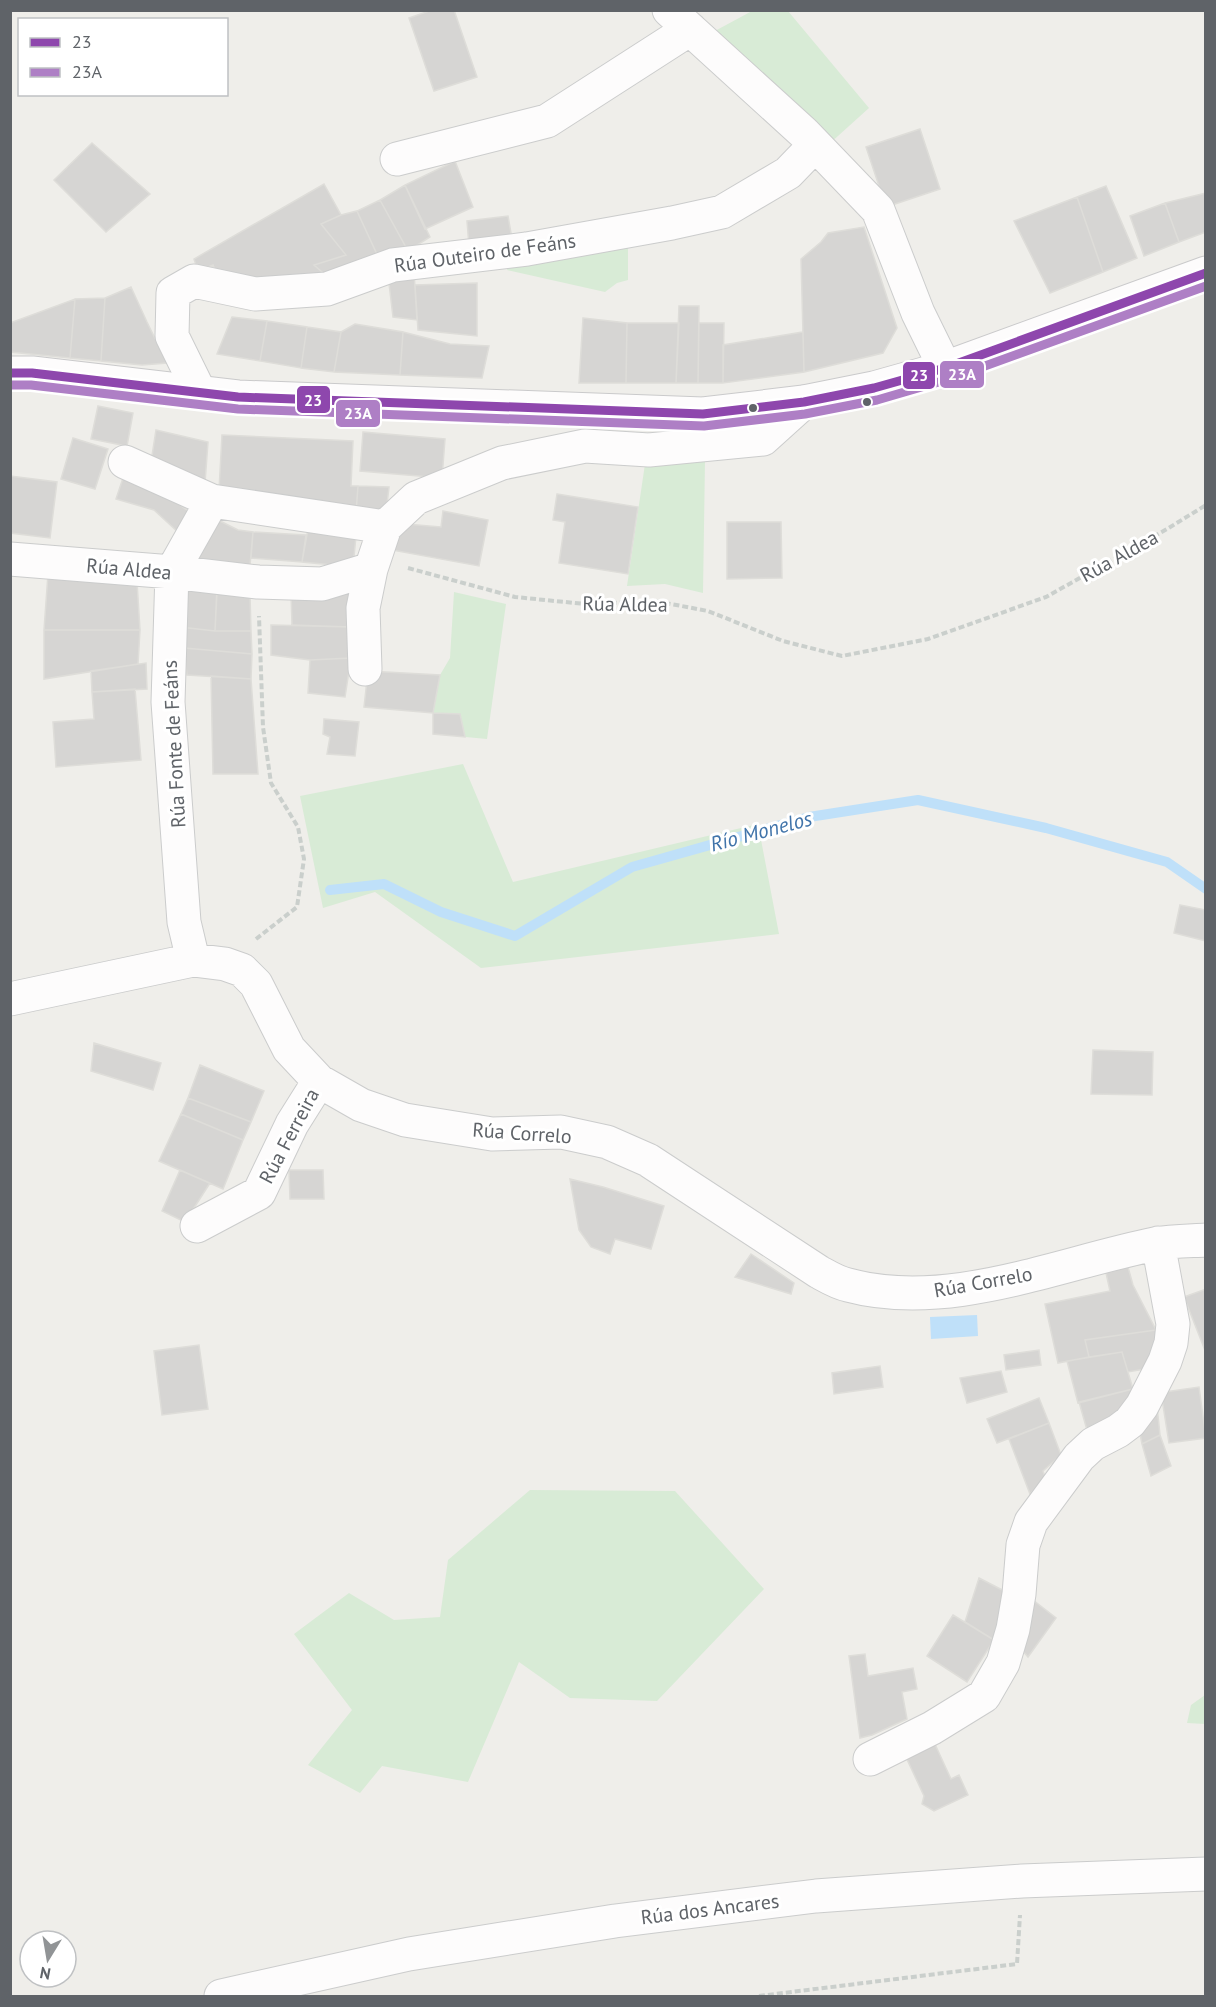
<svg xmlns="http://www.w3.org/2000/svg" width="1216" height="2007" font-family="'PT Sans',sans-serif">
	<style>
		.green { fill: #d8ebd6 }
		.water { fill: #bfe0f9 }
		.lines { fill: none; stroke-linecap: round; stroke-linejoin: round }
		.stream { stroke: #bfe0f9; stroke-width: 10 }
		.building { fill: #d6d5d3; stroke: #deddd9; stroke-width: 1.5 }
		.street-casing { stroke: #cbcccc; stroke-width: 35 }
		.secondary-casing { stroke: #cacacb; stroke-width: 35 }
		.path { stroke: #cacfcc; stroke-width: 4; stroke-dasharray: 6 3; stroke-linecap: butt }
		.street { stroke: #fdfcfc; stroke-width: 33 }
		.secondary { stroke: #fdfcfc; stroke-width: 33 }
		.bus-1-casing { stroke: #fff; stroke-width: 14 }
		.bus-2-casing { stroke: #fff; stroke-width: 14 }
		.bus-1 { stroke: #8e47ad; stroke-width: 9 }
		.bus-2 { stroke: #ae7fc5; stroke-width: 9 }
		.bus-dot { fill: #5f6368; stroke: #fff; stroke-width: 2 }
		.labels { text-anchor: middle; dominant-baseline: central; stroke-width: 6; stroke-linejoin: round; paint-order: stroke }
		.street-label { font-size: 20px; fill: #5f6368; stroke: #fff }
		.water-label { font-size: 21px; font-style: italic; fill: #4174aa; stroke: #fff }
		.line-badge { stroke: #fff; stroke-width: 2 }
		.badge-label { font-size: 16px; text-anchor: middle; font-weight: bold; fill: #fff }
	</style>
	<rect width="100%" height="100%" fill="#efeeea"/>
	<path class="green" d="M752,11h36l81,97 -41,37 -115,-113z
		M628,239v41l-11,3 -12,9 -98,-22 4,-13z
		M705,461l-2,132 -38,-9 -38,2 18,-122z
		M454,592l52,12 -19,135 -54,-5v-21l7,-38 10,-17z
		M463,764l50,118 245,-58 21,110 -298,34 -106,-76 -52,16 -23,-112z
		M530,1490l145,1 89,98 -107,112 -87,-3 -51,-36 -51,120 -86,-16 -22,27 -52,-28 44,-55 -58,-76 55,-41 45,27 46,-3 8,-57z
		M1205,1695v29l-18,-1 4,-18z"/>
	<path class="water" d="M977,1315l1,21 -47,3 -1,-22z"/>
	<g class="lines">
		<path class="stream" d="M330,890l54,-6 57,28 74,24 117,-69 177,-50 109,-17 128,28 121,34 39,27"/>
	</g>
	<path class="building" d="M432,10h22l23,67 -43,14 -25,-73z
		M920,129l20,60 -54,18 -20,-60z
		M92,143l58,51 -44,38 -52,-52z
		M455,161l18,46 -48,22 -20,-44z
		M324,184l17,31 -20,9 25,31 -32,10 15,13 -110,1 -6,-14 -15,6 -4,-12z
		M405,185l25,52 -22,14 -28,-51z
		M1106,186l31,72 -34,14 -26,-75z
		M1206,193v39l-27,10 -14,-39z
		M1077,197l26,75 -53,21 -36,-72z
		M380,200l28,51 -27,12 -24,-52z
		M1165,203l14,39 -35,14 -14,-40z
		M357,211l24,52 -52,15 -15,-13 32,-10 -25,-31 20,-9z
		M508,216l4,23 -43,7 -2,-25z
		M864,227l33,101 -14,25 -79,19 -3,-113 20,-17 7,-9z
		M414,272l3,48 -24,-3 -5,-42z
		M477,283v53l-59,-6 -3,-45z
		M131,287l16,35 20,41 -25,2 -41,-4 4,-63z
		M105,298l-4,63 -31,-3 5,-59z
		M75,299l-5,59 -60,-6v-29z
		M679,306h20l-1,77h-22z
		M232,317l35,4 -7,40 -43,-7z
		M583,318l44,5 -1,60h-47z
		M267,321l40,6 -6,41 -41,-7z
		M627,323h52l-3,60h-50z
		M699,323h25l-1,60h-25z
		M355,324l48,8 -3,43 -66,-3 7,-40z
		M307,327l34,5 -7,40 -33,-4z
		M403,332l47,12 39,2 -7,32 -82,-3z
		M803,332l1,40 -81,11v-38z
		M98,406l35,7 -6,33 -36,-7z
		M156,430l52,12 -3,41 -54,-21z
		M363,432l82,7 -3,39 -82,-7z
		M222,435l131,6 -2,45h7l-2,27 -137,-23z
		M73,438l35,11 -13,40 -34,-10z
		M124,475l36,15 28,21 -8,23 -26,-24 -38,-11z
		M10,476l47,6 -7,56 -40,-5z
		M358,486l31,1 -3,26h-30z
		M557,494l81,13 -10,67 -69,-11 6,-41 -12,-2z
		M443,511l45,9 -9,46 -87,-16 14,-26 35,3z
		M216,519l22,11 15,2 -4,44 -55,-14z
		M727,522h54l1,56 -55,1z
		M308,529l48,7 -3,31 -51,-5z
		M253,532l53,3 -4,27 -51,-4z
		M48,574l89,8 3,48h-96z
		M183,581l34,6 -2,44 -35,-4z
		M217,592l33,3 1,36h-36z
		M291,593l61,1 -1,33 -59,-2z
		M271,625l80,2v31l-41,2 -39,-5z
		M180,627l35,4h36l1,23 -68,-6z
		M44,630h96l-2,34 -94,15z
		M184,648l68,6 -1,25 -64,-4z
		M351,658l-6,39 -37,-4 2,-33z
		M146,663l1,26 -55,3 -1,-21z
		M368,671l72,4 -7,38 -69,-6z
		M211,676l40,3 7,95h-45z
		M135,689l6,71 -85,7 -3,-45 41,-3 -2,-27z
		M433,713l27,1 5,23 -32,-3z
		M324,719l35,3 -4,34 -28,-2 3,-17 -7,-3z
		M1180,905l26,5v31l-32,-8z
		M94,1043l67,20 -8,27 -62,-19z
		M1093,1050l60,2 -1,43 -61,-1z
		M200,1065l64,26 -13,31 -63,-24z
		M188,1098l63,24 -8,18 -62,-26z
		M181,1114l62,26 -20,49 -64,-28z
		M180,1170l30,13 -25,39 -23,-11z
		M289,1170h34l1,29h-34z
		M570,1179l33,8 61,19 -13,43 -36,-10 -5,15 -19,-7 -12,-17z
		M751,1254l43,29 -3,11 -56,-17z
		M1128,1267l5,18 23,45 -71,10 4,17 -31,6 -13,-59 65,-13 -4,-18z
		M1206,1289v64l-22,-56z
		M1156,1330l5,17 -11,21 -22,4 -6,-20 -33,5 -4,-17z
		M199,1345l9,64 -46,6 -8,-64z
		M1039,1350l2,15 -35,5 -2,-15z
		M1122,1352l11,37 -55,14 -11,-42z
		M880,1366l3,21 -49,7 -2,-21z
		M1001,1371l6,21 -40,11 -7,-25z
		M1199,1387l7,51 -37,5 -7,-44 3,-7z
		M1133,1389l2,14 -46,34 -10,-35z
		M1039,1398l10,25 -52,20 -10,-24z
		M1157,1406l3,29 -18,9 -4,-20z
		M1049,1423l12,32 -18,16 2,6 -15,17 -21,-55z
		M1160,1435l11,31 -20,10 -9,-32z
		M979,1578l29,15 -14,47 -29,-18z
		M1033,1600l23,18 -28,39 -11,-13z
		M953,1615l41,25 -27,42 -40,-26z
		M865,1654l3,22 45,-8 4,21 -15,3 5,27 -35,16 -12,3 -11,-82z
		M934,1742l17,37 8,-4 9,20 -34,16 -12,-7 2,-8 -19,-41z"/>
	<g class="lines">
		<defs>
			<path id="street" d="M669,10l135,123 74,77 40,103 27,55
				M397,159l150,-38 143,-92
				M200,393l-28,-57 1,-43 21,-12 61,13 72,-5 66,-24 134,-16 145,-26 50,-11 66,-39 27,-28
				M125,462l87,39 173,26
				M10,559l162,13 86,10 64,2 49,-15
				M365,669l-2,-61 8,-39 14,-42 31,-29 86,-35 83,-17 64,4 114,-11 41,-37
				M193,960l-9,-38 -16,-220 4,-130 40,-71
				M10,999l183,-39 32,4 17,6 14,14 33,65 30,32 42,24 44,15 87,14 69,-2 46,10 41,18 171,112c9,5 19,11 29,13 100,27 209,-21 307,-41 16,-3 34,-3 51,-4
				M197,1226l62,-33 33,-69 27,-43
				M870,1759l62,-31 52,-32 19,-33 10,-34 6,-35 4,-49 8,-23 48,-65 14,-13 25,-13 12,-9 12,-16 23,-45 6,-18 2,-19 -15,-81
				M221,1996l188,-42 206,-33 201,-25 206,-15 184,-7"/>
			<path id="secondary" d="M10,373h22l206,24 465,17 101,-12 70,-14 71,-20 261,-95"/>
		</defs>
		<use href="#street" class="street-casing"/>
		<use href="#secondary" class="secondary-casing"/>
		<path class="path" d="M408,568l107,29 70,7 70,-3 53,10 75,30 59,15 86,-17 118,-42 121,-68 39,-24
			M256,939l41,-32 7,-48 -6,-32 -27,-44 -8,-56 -4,-111
			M759,1996l258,-32 3,-49"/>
		<use href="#street" class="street"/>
		<use href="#secondary" class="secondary"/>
		<defs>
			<path id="bus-1" d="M10,373h22l206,24 465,17 101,-12 70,-14 71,-20 261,-95"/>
			<path id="bus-2" d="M10,385h21l207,24 466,17 101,-12 72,-14 72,-21 257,-93"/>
		</defs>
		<use href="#bus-1" class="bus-1-casing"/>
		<use href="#bus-2" class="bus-2-casing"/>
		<use href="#bus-1" class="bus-1"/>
		<use href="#bus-2" class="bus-2"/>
	</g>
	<g class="bus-dot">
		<circle cx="867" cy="402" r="5"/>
		<circle cx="753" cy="408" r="5"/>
	</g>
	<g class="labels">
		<g class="street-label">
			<text transform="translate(485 253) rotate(-8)">Rúa Outeiro de Feáns</text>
			<text transform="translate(1119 556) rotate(-29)">Rúa Aldea</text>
			<text transform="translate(129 569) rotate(5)">Rúa Aldea</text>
			<text transform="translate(625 604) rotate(1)">Rúa Aldea</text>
			<text transform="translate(174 744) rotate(-93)">Rúa Fonte de Feáns</text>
			<text transform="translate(522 1133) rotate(4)">Rúa Correlo</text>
			<text transform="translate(289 1136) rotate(-62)">Rúa Ferreira</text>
			<text transform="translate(983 1282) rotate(-10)">Rúa Correlo</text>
			<text transform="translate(710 1909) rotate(-7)">Rúa dos Ancares</text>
		</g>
		<g class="water-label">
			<text transform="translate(761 831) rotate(-15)">Río Monelos</text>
		</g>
	</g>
	<g class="line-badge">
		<rect x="939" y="360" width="46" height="29" rx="6" fill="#ae7fc5"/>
		<rect x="902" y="361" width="34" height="29" rx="6" fill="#8e47ad"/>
		<rect x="296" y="385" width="35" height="29" rx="6" fill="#8e47ad"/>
		<rect x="335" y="399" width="46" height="29" rx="6" fill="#ae7fc5"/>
	</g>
	<g class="badge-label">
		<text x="962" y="380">23A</text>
		<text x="919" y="381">23</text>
		<text x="313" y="406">23</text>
		<text x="358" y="419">23A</text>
	</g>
	<rect width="1216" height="2007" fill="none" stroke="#5f6368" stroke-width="24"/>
	<rect x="18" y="18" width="210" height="78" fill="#ffffff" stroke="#bfc1c3" stroke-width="1.5"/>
	<rect x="30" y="38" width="30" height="9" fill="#8e47ad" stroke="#bfc1c3" stroke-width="1.5"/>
	<text x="72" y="48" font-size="18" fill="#5f6368">23</text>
	<rect x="30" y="68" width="30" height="9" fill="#ae7fc5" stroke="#bfc1c3" stroke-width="1.5"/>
	<text x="72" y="78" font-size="18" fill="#5f6368">23A</text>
	<g transform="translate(48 1959) rotate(191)"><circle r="28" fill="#ffffff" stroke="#bfc1c3" stroke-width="1.5"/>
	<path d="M0-4.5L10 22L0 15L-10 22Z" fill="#919496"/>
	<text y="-9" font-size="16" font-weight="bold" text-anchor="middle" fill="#5f6368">N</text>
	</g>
</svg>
